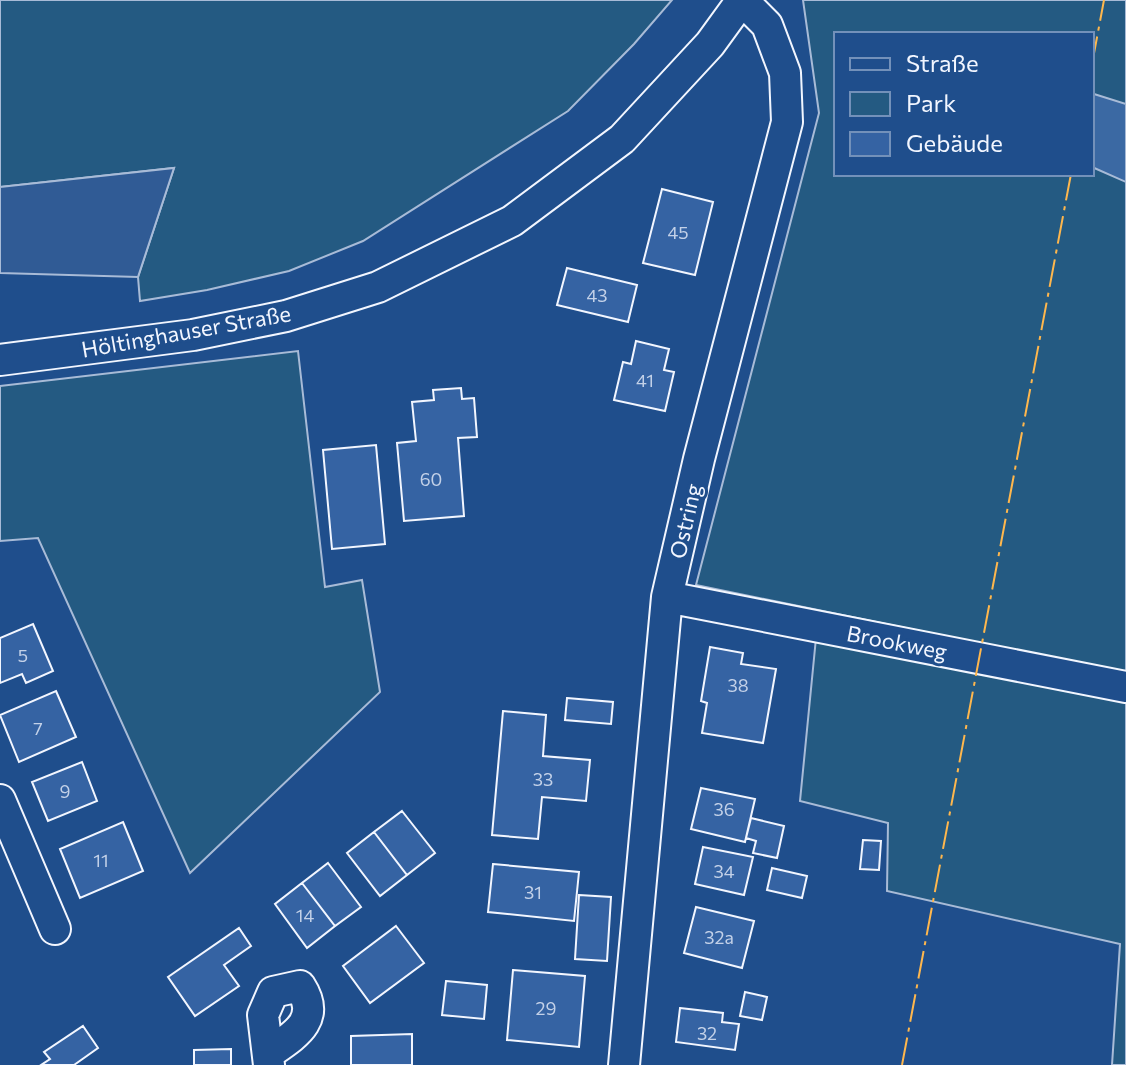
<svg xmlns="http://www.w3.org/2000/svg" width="1126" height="1065" font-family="Commissioner,sans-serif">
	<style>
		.green { fill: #245a82; stroke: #a8bbd7; stroke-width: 2; fill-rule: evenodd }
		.parking { fill: #305b95; stroke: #a8bbd7; stroke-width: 2 }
		.water { fill: #3b69a3; stroke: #a8bbd7; stroke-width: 2 }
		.building { fill: #3563a3; stroke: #f2f6ff; stroke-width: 2 }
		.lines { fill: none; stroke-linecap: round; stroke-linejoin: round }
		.minor-casing { stroke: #f2f6ff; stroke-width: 34 }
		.minor { stroke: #1f4e8c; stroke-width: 30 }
		.power { stroke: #ffb74d; stroke-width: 2; stroke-dasharray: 28 6 4 6; stroke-linecap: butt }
		.labels { text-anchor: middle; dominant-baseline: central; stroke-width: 6; stroke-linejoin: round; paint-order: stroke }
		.number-label { font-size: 18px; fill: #c3d1e8 }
		.street-label { font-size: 22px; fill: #f2f6ff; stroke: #1f4e8c }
	</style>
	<rect width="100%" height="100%" fill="#1f4e8c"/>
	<path class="green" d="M0,0h672l-38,44 -66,67 -205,130 -74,30 -82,19 -67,11 -2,-24 36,-109 -174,19z
		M803,0h323v673l-430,-88 123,-472zM836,34h256v140h-256z
		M298,351l27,236 37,-7 18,112 -190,181 -152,-335 -38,3v-155z
		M816,638l310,61v366h-14l8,-121 -233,-53 1,-68 -88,-22z"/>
	<path class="parking" d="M174,168l-36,109 -138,-4v-86z"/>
	<path class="water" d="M1094,94l32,10v78l-34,-15v-72z"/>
	<path class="building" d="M662,189l51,13 -18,73 -52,-12z
		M567,268l70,17 -9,37 -71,-17z
		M636,341l33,8 -5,21 10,2 -9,39 -51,-11 9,-38 8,2z
		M461,388l1,11 12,-1 3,39 -19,1 6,78 -60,5 -7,-78 19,-2 -4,-39 22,-2 -1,-10z
		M376,445l9,99 -53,5 -9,-99z
		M33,624l20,47 -27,12 -4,-9 -22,9v-45z
		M710,647l33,6 -2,11 35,5 -13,74 -61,-10 5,-30 -6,-2z
		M56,691l20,46 -57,25 -19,-47z
		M567,698l46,4 -2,22 -46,-4z
		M503,711l43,4 -3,41 47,4 -4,41 -44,-4 -4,42 -46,-4z
		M82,762l15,39 -49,20 -16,-39z
		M701,788l54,11 -10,43 -54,-13z
		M402,811l33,42 -28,22 -33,-43z
		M751,818l33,8 -7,32 -24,-5 3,-12 -10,-3z
		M123,822l20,49 -63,27 -20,-49z
		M374,832l33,43 -27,21 -33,-43z
		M863,840l18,1 -2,29 -19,-1z
		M703,847l50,10 -9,38 -49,-11z
		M328,863l33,44 -26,19 -33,-43z
		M493,864l86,8 -5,49 -86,-9z
		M772,868l35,8 -5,22 -35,-8z
		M302,883l33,43 -28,22 -32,-44z
		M579,895l32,2 -4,64 -32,-2z
		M696,907l58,14 -12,47 -58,-15z
		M396,926l28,37 -54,40 -27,-37z
		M239,928l12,18 -27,19 15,21 -44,30 -27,-39z
		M513,970l72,6 -6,71 -72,-7z
		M446,981l41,4 -3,34 -42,-4z
		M745,992l22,5 -5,23 -22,-4z
		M680,1008l43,5 -1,9 17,2 -4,26 -59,-8z
		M83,1026l15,22 -24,17h-33l9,-6 -6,-7z
		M412,1034v31h-61v-29z
		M231,1049v16h-37v-15z"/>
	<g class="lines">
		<defs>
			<path id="minor" d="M0,360l193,-25 93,-19 92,-29 134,-66 110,-82 88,-95 32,-44
				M667,597l459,90
				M0,800l55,129
				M269,1053c26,-18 53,-33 31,-67l-27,6 -10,23 6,50
				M624,1065l43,-468 32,-138 88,-337 -2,-49 -18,-48 -25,-25"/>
		</defs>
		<use href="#minor" class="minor-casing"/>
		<use href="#minor" class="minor"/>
		<path class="power" d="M1092,64l12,-64
			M902,1065l169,-891"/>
	</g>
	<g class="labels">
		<g class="number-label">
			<text x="678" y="232">45</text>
			<text x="597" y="295">43</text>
			<text x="645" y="380">41</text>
			<text x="431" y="479">60</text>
			<text x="23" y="655">5</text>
			<text x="738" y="685">38</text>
			<text x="38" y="728">7</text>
			<text x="543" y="779">33</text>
			<text x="65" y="791">9</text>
			<text x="724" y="809">36</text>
			<text x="101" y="860">11</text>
			<text x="724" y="871">34</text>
			<text x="533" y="892">31</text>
			<text x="305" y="915">14</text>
			<text x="719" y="937">32a</text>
			<text x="546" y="1008">29</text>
			<text x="707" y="1033">32</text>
		</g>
		<g class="street-label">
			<text transform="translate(186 331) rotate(-10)">Höltinghauser Straße</text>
			<text transform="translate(685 521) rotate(-77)">Ostring</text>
			<text transform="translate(897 642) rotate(11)">Brookweg</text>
		</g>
	</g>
	<rect x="834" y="32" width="260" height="144" fill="#1f4e8c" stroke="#7391ba" stroke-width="2"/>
	<rect x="850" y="58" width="40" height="12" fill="#1f4e8c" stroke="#7391ba" stroke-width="2"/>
	<text x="906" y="72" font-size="24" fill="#f2f6ff">Straße</text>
	<rect x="850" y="92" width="40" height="24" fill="#245a82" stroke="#7391ba" stroke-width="2"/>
	<text x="906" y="112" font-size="24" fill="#f2f6ff">Park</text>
	<rect x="850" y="132" width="40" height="24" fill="#3563a3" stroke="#7391ba" stroke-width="2"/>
	<text x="906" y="152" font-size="24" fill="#f2f6ff">Gebäude</text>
</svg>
